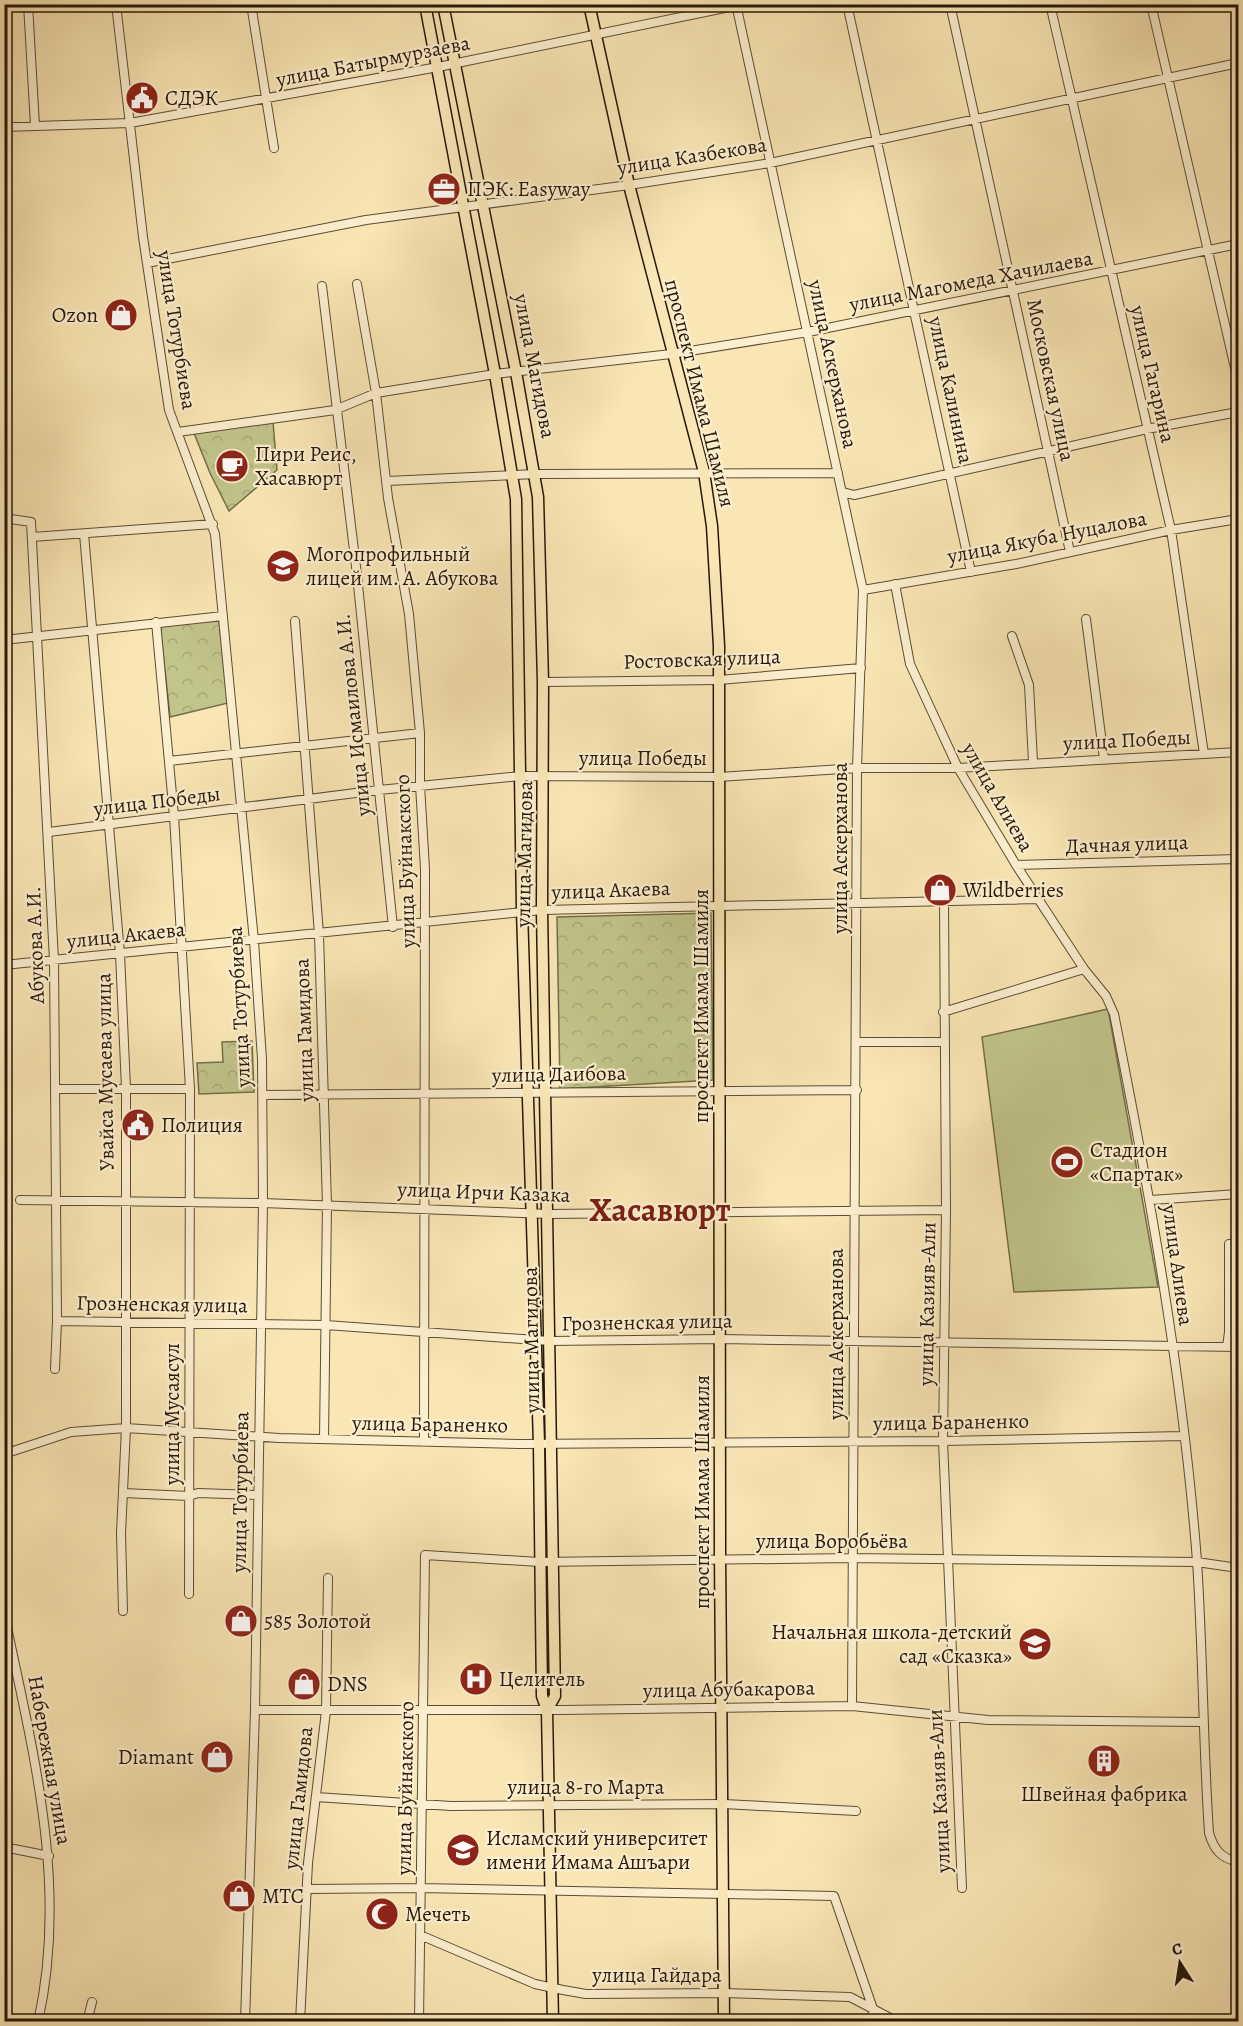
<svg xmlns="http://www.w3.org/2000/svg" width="1243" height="2026" font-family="Alegreya,serif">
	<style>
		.park { fill: url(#park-crowns); stroke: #746e4a; stroke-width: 1.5 }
		.pitch { fill: #c1c48b; stroke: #746e4a; stroke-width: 1.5 }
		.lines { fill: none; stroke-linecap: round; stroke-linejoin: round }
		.minor-casing { stroke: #5c4c35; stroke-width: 10 }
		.major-casing { stroke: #28180a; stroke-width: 13 }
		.minor { stroke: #fcefcf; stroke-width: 8 }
		.major { stroke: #fae6b5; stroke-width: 10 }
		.labels { text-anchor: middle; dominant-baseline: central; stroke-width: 4.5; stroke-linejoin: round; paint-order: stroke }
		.street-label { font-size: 21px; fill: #28180a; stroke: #fcefcf }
		.poi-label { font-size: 21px; fill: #28180a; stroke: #fcefcf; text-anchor: start }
		.town-label { font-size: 33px; font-weight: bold; fill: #7a1f14; stroke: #fcefcf }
	</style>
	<defs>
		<pattern id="park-crowns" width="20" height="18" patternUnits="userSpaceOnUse" patternTransform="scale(1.5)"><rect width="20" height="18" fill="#c1c48b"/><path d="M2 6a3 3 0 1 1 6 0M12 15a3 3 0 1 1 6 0" fill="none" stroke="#a6a877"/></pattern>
	</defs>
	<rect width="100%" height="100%" fill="#fae6b5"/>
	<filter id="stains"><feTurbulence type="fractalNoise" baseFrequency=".00333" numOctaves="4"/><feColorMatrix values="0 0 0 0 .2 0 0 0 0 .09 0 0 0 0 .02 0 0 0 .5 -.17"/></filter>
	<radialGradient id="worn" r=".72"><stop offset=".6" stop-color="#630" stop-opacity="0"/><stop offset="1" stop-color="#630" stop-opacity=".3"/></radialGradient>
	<path class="park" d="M273,422l4,48 -48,41 -19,-38 -16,-40z
		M219,620l9,83 -58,14 -10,-92z
		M711,913l2,167 -153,9 -3,-172z
		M252,1041l2,51 -55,2 -2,-31 26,-1 -1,-20z"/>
	<path class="pitch" d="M1108,1009l50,278 -144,5 -32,-255z"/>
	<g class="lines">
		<defs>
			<path id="minor" d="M28,4l7,122
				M116,4l27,233 26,173 46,124 39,407 8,118 1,144 -8,507 -10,312
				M251,4l23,144
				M736,4l127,586 -6,178 -5,938
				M847,4l124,568
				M950,4l120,548
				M1050,4l121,526 33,224
				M1151,4l87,377
				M4,127l126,-4 308,-56 306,-63
				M147,263l219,-43 263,-35 141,-22 468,-100
				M357,284l19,109 12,105 21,116 11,119v52l5,84 -1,573
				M322,286l35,289 36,352
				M178,432l157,-22 41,-17 119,-19 176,-20 137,-22 430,-88
				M387,481l149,-7 302,-1
				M843,492l11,3 293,-66 91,-17
				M4,518l27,4 23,438 3,361 -2,48
				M84,534l36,420 6,134v340l-5,105 2,78
				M32,537l181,-13
				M895,584l15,80 48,104 58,97 68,104 22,27 8,18c36,181 69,364 83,547 6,91 6,182 12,272 5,17 12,25 29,29
				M863,590l153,-26 155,-34 67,-11
				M1086,619l18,140
				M295,621l24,313 8,271 -3,234
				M156,622l18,194 16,273 -1,505
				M1012,636l17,49 4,77
				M4,640l219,-24
				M543,682l176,-2 142,-12
				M169,761l251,-28
				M49,832l330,-42 142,-14 198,1 138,-9h101l280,-16
				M1016,865l222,-6
				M944,900l2,310 -3,231 19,447
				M4,965l538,-55 498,-11
				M943,1012l141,-43
				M857,1042h87
				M56,1089h134
				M263,1095l594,-5
				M20,1200l243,3 286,11 397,-4
				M1151,1200l87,-6
				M57,1321l269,4 224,16 171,-2 517,8
				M1227,1347l2,-15v-88
				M4,1454l67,-22 55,-4 153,10 241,6 423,-3 240,-5
				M123,1493l66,3 9,-3 60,2
				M4,1613c28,135 65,271 34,409
				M255,1710h306l291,-4 136,14 214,2
				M316,1797l135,9 273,-2 132,7
				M4,1847l45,9
				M306,1889l115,-1 413,8 38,110 2,16
				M420,1935l115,49 28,6 23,4 138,-1 126,4 48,25
				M87,2022l5,-20
				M300,2022l8,-159 18,-152 2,-133
				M419,2022l6,-467 114,7 312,-4 346,4 41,6"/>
			<path id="major" d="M425,4l70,370 21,125 6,412 17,533 3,252 5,14 6,312
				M443,4l73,368 22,125 5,185 -1,228 13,786 -8,14
				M589,4l40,181 75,287 8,54 7,120 1,909 4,467"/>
		</defs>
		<use href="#minor" class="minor-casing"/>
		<use href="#major" class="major-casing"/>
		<use href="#minor" class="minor"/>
		<use href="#major" class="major"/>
	</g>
	<defs>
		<symbol id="civic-disc" viewBox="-11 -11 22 22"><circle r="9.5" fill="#8f2418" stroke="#fcefcf"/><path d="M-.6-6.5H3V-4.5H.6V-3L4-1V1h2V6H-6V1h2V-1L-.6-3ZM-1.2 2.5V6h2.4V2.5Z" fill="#fff"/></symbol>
		<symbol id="office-disc" viewBox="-11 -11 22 22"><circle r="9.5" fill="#8f2418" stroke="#fcefcf"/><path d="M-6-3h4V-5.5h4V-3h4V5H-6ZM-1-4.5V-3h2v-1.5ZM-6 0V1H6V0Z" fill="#fff"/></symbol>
		<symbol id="shop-disc" viewBox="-11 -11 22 22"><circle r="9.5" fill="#8f2418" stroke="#fcefcf"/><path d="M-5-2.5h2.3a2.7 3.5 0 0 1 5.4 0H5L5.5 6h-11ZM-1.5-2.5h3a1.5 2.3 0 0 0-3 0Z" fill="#fff"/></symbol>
		<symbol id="cafe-disc" viewBox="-11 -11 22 22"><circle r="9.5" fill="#8f2418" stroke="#fcefcf"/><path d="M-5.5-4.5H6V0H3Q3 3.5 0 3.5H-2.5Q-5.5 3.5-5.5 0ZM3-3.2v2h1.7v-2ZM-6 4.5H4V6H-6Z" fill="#fff"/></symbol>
		<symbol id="school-disc" viewBox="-11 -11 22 22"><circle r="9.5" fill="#8f2418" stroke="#fcefcf"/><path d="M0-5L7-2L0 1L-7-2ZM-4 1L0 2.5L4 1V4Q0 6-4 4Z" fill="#fff"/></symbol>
		<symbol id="stadium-disc" viewBox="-11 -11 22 22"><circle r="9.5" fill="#8f2418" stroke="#fcefcf"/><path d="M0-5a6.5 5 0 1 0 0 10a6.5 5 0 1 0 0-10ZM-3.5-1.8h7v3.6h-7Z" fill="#fff"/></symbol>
		<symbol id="hospital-disc" viewBox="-11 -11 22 22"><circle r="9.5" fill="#8f2418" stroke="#fcefcf"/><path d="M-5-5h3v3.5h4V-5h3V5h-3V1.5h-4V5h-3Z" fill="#fff"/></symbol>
		<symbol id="building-disc" viewBox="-11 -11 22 22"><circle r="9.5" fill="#8f2418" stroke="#fcefcf"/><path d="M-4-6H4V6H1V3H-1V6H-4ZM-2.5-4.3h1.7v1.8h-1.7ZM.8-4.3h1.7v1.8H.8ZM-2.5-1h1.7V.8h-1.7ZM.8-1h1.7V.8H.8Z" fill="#fff"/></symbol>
		<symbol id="university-disc" viewBox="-11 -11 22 22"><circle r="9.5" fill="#8f2418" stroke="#fcefcf"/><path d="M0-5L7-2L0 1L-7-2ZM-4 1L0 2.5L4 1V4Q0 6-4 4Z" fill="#fff"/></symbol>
		<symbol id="mosque-disc" viewBox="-11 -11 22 22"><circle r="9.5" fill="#8f2418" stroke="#fcefcf"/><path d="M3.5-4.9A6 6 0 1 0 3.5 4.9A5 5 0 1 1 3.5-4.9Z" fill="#fff"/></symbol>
	</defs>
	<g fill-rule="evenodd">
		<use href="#civic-disc" x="123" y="79" width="38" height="38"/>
		<use href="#office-disc" x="425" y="170" width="38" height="38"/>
		<use href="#shop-disc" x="102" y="296" width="38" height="38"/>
		<use href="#cafe-disc" x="213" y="447" width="38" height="38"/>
		<use href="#school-disc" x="264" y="547" width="38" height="38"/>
		<use href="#shop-disc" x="921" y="871" width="38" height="38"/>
		<use href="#civic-disc" x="119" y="1106" width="38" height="38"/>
		<use href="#stadium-disc" x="1048" y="1143" width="38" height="38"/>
		<use href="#shop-disc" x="222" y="1602" width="38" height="38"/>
		<use href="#school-disc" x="1016" y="1625" width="38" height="38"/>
		<use href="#hospital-disc" x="457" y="1660" width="38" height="38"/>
		<use href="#shop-disc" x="285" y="1665" width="38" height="38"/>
		<use href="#shop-disc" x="198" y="1738" width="38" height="38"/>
		<use href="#building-disc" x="1085" y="1742" width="38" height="38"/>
		<use href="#university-disc" x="444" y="1831" width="38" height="38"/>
		<use href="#shop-disc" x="220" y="1877" width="38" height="38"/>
		<use href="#mosque-disc" x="363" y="1895" width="38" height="38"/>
	</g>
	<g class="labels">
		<g class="street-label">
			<text transform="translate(373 61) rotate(-11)">улица Батырмурзаева</text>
			<text transform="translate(692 156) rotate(-9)">улица Казбекова</text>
			<text transform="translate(971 281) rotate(-11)">улица Магомеда Хачилаева</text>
			<text transform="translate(177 330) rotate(81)">улица Тотурбиева</text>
			<text transform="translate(833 364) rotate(78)">улица Аскерханова</text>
			<text transform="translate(535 366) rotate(79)">улица Магидова</text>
			<text transform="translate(1153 374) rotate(77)">улица Гагарина</text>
			<text transform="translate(1051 380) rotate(78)">Московская улица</text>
			<text transform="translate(951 390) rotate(78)">улица Калинина</text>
			<text transform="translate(700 393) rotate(76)">проспект Имама Шамиля</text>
			<text transform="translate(1047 537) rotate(-11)">улица Якуба Нуцалова</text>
			<text transform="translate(702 659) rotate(-2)">Ростовская улица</text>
			<text transform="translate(353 715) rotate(-96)">улица Исмаилова А.И.</text>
			<text transform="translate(1127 740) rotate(-3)">улица Победы</text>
			<text x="643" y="758">улица Победы</text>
			<text transform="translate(998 797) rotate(60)">улица Алиева</text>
			<text transform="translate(157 801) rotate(-7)">улица Победы</text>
			<text transform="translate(1127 844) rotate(-2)">Дачная улица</text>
			<text transform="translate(840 848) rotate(-90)">улица Аскерханова</text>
			<text transform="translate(524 854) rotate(-89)">улица Магидова</text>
			<text transform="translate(405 861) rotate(-92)">улица Буйнакского</text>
			<text transform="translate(611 890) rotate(-2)">улица Акаева</text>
			<text transform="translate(126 935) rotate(-6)">улица Акаева</text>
			<text transform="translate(35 945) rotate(-92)">Абукова А.И.</text>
			<text transform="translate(701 1006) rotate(-90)">проспект Имама Шамиля</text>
			<text transform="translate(239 1007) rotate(-93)">улица Тотурбиева</text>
			<text transform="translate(304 1030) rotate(-92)">улица Гамидова</text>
			<text transform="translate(105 1072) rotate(-91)">Увайса Мусаева улица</text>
			<text transform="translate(559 1074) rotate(-1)">улица Даибова</text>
			<text transform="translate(484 1192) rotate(2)">улица Ирчи Казака</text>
			<text transform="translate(1178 1265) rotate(82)">улица Алиева</text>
			<text transform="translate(162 1304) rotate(1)">Грозненская улица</text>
			<text transform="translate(927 1304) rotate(-89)">улица Казияв-Али</text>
			<text transform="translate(647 1322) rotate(-1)">Грозненская улица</text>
			<text transform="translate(836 1334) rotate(-90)">улица Аскерханова</text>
			<text transform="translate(531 1340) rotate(-91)">улица Магидова</text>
			<text transform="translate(172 1414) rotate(-90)">улица Мусаясул</text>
			<text transform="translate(951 1422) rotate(-1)">улица Бараненко</text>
			<text transform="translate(430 1424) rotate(1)">улица Бараненко</text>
			<text transform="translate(240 1492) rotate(-89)">улица Тотурбиева</text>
			<text transform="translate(702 1492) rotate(-90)">проспект Имама Шамиля</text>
			<text x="832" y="1541">улица Воробьёва</text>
			<text transform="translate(729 1689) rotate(-1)">улица Абубакарова</text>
			<text transform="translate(50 1760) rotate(80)">Набережная улица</text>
			<text x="586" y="1787">улица 8-го Марта</text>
			<text transform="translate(405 1788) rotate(-89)">улица Буйнакского</text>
			<text transform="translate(939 1791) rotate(-93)">улица Казияв-Али</text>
			<text transform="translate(298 1798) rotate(-84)">улица Гамидова</text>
			<text x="657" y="1975">улица Гайдара</text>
		</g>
		<g class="poi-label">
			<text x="165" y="98">СДЭК</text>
			<text x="467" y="189">ПЭК: Easyway</text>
			<text x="98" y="315" text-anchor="end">Ozon</text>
			<text x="255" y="454">Пири Реис,<tspan x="255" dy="24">Хасавюрт</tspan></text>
			<text x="306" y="554">Могопрофильный<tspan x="306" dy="24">лицей им. А. Абукова</tspan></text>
			<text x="963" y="890">Wildberries</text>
			<text x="161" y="1125">Полиция</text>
			<text x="1090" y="1150">Стадион<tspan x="1090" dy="24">«Спартак»</tspan></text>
			<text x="264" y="1621">585 Золотой</text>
			<text x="1012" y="1632" text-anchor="end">Начальная школа-детский<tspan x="1012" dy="24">сад «Сказка»</tspan></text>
			<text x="499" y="1679">Целитель</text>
			<text x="327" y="1684">DNS</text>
			<text x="194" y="1757" text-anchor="end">Diamant</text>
			<text x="1104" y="1794" text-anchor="middle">Швейная фабрика</text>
			<text x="486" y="1838">Исламский университет<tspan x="486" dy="24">имени Имама Ашъари</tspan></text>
			<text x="262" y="1896">МТС</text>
			<text x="405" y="1914">Мечеть</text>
		</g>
		<g class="town-label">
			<text x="660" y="1209">Хасавюрт</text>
		</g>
	</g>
	<rect width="1243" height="2026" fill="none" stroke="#fae6b5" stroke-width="24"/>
	<rect x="6" y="6" width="1231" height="2014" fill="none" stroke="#28180a" stroke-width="3"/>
	<rect x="12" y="12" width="1219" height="2002" fill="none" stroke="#28180a" stroke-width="1.5"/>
	<g transform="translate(1180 1963) rotate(348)" stroke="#fcefcf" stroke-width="4.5" paint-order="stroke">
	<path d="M0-4.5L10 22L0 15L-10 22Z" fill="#28180a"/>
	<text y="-9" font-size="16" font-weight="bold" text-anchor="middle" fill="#28180a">С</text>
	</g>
	<rect width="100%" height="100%" filter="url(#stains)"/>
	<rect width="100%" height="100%" fill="url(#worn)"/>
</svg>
